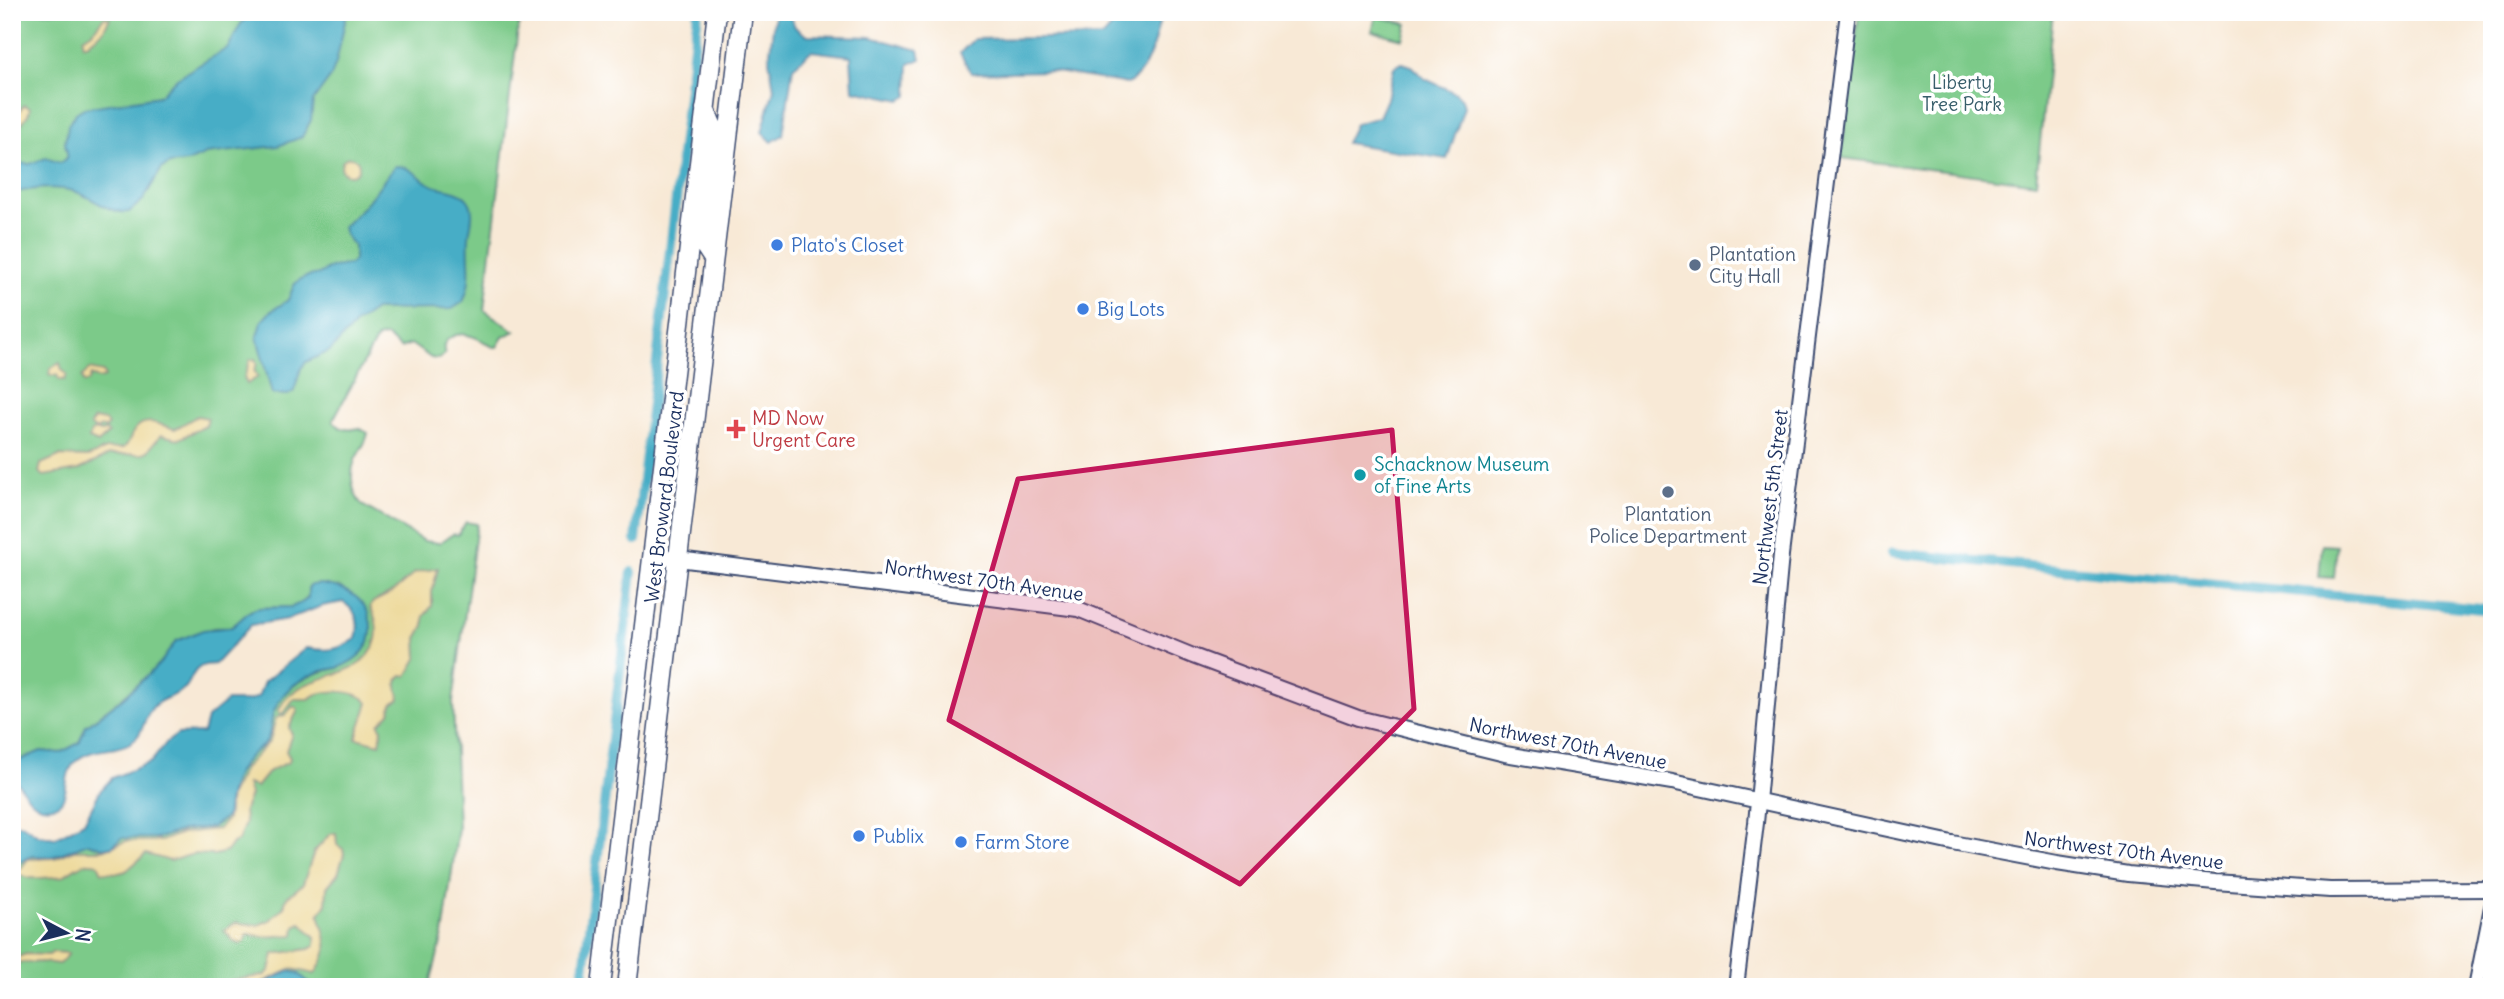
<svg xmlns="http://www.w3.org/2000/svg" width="2504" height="999" font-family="Delius,sans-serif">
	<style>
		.green { fill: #7cca89; stroke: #4c7c74; stroke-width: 2 }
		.sand { fill: #eeda9e; stroke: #84847e; stroke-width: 2 }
		.water { fill: #47adc6; stroke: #316e92; stroke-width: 2 }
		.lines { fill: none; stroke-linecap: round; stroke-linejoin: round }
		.canal { stroke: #47adc6; stroke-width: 10 }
		.tertiary-casing { stroke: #3c4b70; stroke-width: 18 }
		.primary-casing { stroke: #3c4b70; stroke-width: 21 }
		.tertiary { stroke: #fff; stroke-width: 14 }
		.primary { stroke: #fff; stroke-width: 18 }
		.marked { fill: #c2185b; fill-opacity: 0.2; stroke: #c2185b; stroke-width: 5; stroke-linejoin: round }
		.shop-dot { fill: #3f7fe0; stroke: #fff; stroke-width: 2.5 }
		.service-dot { fill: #5c6f8a; stroke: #fff; stroke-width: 2.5 }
		.health-dot { fill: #e0444e; stroke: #fff; stroke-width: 2.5 }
		.culture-dot { fill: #0f9aa8; stroke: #fff; stroke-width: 2.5 }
		.labels { text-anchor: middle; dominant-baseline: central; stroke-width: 7; stroke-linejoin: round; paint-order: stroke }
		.park-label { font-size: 19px; fill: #385e6b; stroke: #fff }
		.shop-label { font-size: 19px; fill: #366cbe; stroke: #fff; text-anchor: start }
		.service-label { font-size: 19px; fill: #4e5e75; stroke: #fff; text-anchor: start }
		.health-label { font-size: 19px; fill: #be3a42; stroke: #fff; text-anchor: start }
		.culture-label { font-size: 19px; fill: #0d838f; stroke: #fff; text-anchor: start }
		.street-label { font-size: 19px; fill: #1b2f5e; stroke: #fff }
	</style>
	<rect width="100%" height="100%" fill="#fff"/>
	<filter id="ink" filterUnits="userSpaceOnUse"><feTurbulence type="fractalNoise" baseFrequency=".0143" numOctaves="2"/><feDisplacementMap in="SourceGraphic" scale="14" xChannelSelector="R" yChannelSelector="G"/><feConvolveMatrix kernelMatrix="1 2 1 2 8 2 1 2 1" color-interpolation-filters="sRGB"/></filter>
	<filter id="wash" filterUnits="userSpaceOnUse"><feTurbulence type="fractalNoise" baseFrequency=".00686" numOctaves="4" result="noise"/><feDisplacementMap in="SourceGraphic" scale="28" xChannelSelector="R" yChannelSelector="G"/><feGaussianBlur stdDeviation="1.57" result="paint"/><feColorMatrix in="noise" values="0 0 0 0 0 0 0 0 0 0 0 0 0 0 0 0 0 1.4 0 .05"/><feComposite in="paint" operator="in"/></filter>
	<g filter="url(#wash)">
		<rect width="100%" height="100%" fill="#f8e9d6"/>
		<path class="green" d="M12,12h508l-36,298 31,21 -12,6 -6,10h-4c-7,-4 -14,-9 -22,-11 -14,-5 -32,3 -26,18l-6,5 -8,-1 -20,-14 -11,4 -14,-12 -9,2 -44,82c6,10 16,11 26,8l9,5c-2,11 -9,18 -13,27 -6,15 -3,33 7,45l62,36 15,2 14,-9 5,1 8,-13 11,2 -24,178 5,126 -15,107 -14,52h-417v-126l8,1 12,-6 20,1 36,-14 15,5 10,-2 8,-8h37l25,-8 29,-3 14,-10c3,-24 6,-41 23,-60 4,-6 12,-8 16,-14 7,-8 6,-17 7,-26 5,-29 41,-45 66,-49l33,-45 -30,-35 -21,-4 -17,18 -11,5 -34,1 -8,3 -18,16 -19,1 -37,13 -14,20 -12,12 -27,24 -37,29 -7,17 -19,10 -19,-2 -21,9 -8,1z
			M1859,12h194l-17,171 -195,-25z
			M1376,16l31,8 -4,15 -31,-8z
			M2322,545l15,1 -3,32 -15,-1z"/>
		<path class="sand" d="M104,17l6,1 -7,13 -16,13h-4v-6l9,-6z
			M25,105l5,3 -1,5 -7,10 -8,1 -1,-6 9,-11z
			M341 166a9 9 0 1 1 18 0a9 9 0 1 1-18 0Z
			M255,359l2,5 -3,6 4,7 -11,7 -3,-6 6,-18z
			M60,363l2,7 5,4 -2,6h-6l-2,-5 -4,1 -4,-2 2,-6z
			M89,369l14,3 2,5 -7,2 -7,-4 -2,6 -5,2 -2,-6z
			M197,416l11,2 -2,8 -27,13 -18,-4 -13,16 -6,3 -33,1 -30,15 -35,6 -5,-4 2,-8 18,-8 29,1 18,-8 18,-1c6,-6 7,-14 12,-20 11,-12 27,-2 39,1z
			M94,419l11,2 3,4 -2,4 -5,-2 -5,3 5,2 5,-1 3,2 -11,10 -9,-4 2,-7 5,-2 -6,-5z
			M438,568l-6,24v14l-8,10v10l-7,12 1,19 -11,19 -5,-1c-9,8 -4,14 -2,24l-8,5 -2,9 -11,11 3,6 -2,14 -24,-6 12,-35c-10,-14 -48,-15 -59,-4h-15l-11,14 -3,1 -2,-2c3,-7 7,-14 13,-18 24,-22 77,-16 85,-55 2,-11 0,-22 -6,-32l3,-5 20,-10 22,-19z
			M292,707h4l2,3 -9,18 3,6 -6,17 4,7 -1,4 -20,9 -13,16 -9,-3 3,11 -6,15 1,13 -7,18 -6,2 -6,9 -12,3 -20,-1 -24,7 -24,-7 -20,17 -7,2 -17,-1 -4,-8c-17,-4 -22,5 -35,12 -3,1 -32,3 -35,2 -7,-3 -7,-4 -16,-2v-7l9,-1 7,-9 27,-1 19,-8h29l23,-9h35l21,-8 36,-4 9,-10 3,-24 15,-28 25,-26 6,-23 9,-3z
			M336,833l1,12 6,4 1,5 -6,20 -11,13 -1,18 -7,9c8,28 13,33 -4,60l-23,-5 -40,18h-35l7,-5 41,-7 5,-5 4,-16 35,-5 6,-3v-9l-14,-14 -6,3 -1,9 -32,2 -15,-3 -2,7 -6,3 -6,-3 -9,-11 11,-7 23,2 12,-5 14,-13 2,-9 17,-14 11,-32 16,-18z
			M53,952l15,1v2l-9,9 -15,-2 -32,1v-6h6l8,-3 23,1z"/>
		<path class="water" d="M251,12h96l-11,51 -5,13 -18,25 -2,19 -9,17 -24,9 -72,8 -18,8 -18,2 -8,4 -19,32 -14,12c-21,2 -37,-16 -56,-21 -18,-5 -43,-2 -61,2v-30l18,1 16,-6 14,5 7,-5c1,-7 -1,-9 -2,-14 0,-7 3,-12 3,-19l8,-12 8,-5 75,-12 18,-18 51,-30 12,-23z
			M775,12h14l6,15 11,8 65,2 48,13 2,9 -12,5 -1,32 -7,4 -48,-10 -2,-34 -40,-5 -18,16 -10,68 -11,7 -10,-10 12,-43 -5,-29z
			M1124,12h38c-7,25 -11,57 -34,72l-77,-13 -80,2 -11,-20 14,-14 129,-2z
			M1402,63l9,3 14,13 31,14 6,6 2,8 -17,52 -101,-16 9,-19 24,-7 8,-18 7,-32z
			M395,166c16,0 21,9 33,17 13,8 29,3 40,17 8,11 2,25 1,37 -2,25 5,41 -6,65l-11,7 -77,1 -20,14 -25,27 -24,11 -5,6 -7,23 -6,4 -16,-1 -15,-57 4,-15 9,-10 18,-12 6,-15 4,-4 7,-4 14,-3 11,-6 20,-4 4,-4v-14l-9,-11 -2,-8 21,-21z
			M320,584c19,2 41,10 48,29 10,28 -4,44 -28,54 -7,3 -15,2 -21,5 -11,4 -24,11 -32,19 -5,5 -12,16 -14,23 -3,9 -1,17 -6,26 -4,7 -14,11 -19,18 -16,19 -19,34 -22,59l-14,10 -29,3 -25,8h-37l-8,8 -10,2 -15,-5 -36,14 -20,-1 -12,6 -8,-1v-38l11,2 15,10 17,3 29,-16 16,-31 12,-13 39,-16 16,-20 11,-8 25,-1 4,-15 20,-17h21l10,-4 6,-15 42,-34c21,4 32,2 50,-9 4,-16 2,-27 -13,-37l-21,4 -34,13 -37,6 -36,39c-4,1 -11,0 -15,3 -8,4 -9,15 -15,21 -9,9 -24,9 -32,19 -10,11 -9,28 -23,36 -17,10 -39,3 -55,19 -14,14 -3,40 -22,44 -26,5 -28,-21 -41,-28v-17l8,-1 21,-9 19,2 19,-10 7,-17 38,-29 26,-24 12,-12 14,-20 27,-11 29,-3 18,-16 8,-3 34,-1 11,-5 5,-4v-10l4,-3z
			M288,971l10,2 16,14h-57z"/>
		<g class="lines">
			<path class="canal" d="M636,540l62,-528
				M1892,553l600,57
				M582,987l50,-415"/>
		</g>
	</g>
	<g filter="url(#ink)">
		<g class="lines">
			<defs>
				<path id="tertiary" d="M654,556l424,53 115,47 165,62 147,36 167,28 280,61 105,20 71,11 87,8 115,8 162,-1
					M1736,987l20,-164 25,-268 67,-543
					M2476,987l16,-80"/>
				<path id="primary" d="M705,109l10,22 -13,111 11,17
					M601,987l116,-975
					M627,987l116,-975"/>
			</defs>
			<use href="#tertiary" class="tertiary-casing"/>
			<use href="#primary" class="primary-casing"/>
			<use href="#tertiary" class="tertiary"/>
			<use href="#primary" class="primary"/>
		</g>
	</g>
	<path class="marked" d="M1392,430l22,279 -174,175 -291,-164 69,-241z"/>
	<g class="shop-dot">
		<circle cx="777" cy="245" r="7"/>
		<circle cx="1083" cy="309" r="7"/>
		<circle cx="859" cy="836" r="7"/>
		<circle cx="961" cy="842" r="7"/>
	</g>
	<g class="service-dot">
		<circle cx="1695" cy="265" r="7"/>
		<circle cx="1668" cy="492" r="7"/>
	</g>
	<path class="health-dot" d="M732.5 418.5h7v7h7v7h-7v7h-7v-7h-7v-7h7z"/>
	<circle class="culture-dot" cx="1360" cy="475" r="7"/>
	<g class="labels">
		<g class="park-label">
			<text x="1962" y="82">Liberty<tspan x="1962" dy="22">Tree Park</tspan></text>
		</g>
		<g class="shop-label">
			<text x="791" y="245">Plato's Closet</text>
			<text x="1097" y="309">Big Lots</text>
			<text x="873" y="836">Publix</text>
			<text x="975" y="842">Farm Store</text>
		</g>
		<g class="service-label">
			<text x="1709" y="254">Plantation<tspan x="1709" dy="22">City Hall</tspan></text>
			<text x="1668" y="514" text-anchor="middle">Plantation<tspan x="1668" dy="22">Police Department</tspan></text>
		</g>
		<g class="health-label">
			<text x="752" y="418">MD Now<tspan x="752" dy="22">Urgent Care</tspan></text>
		</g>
		<g class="culture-label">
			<text x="1374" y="464">Schacknow Museum<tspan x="1374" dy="22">of Fine Arts</tspan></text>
		</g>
		<g class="street-label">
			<text transform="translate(664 497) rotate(-83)">West Broward Boulevard</text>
			<text transform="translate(1770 497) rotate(-83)">Northwest 5th Street</text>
			<text transform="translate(984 580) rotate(8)">Northwest 70th Avenue</text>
			<text transform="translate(1568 743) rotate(11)">Northwest 70th Avenue</text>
			<text transform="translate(2124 850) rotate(7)">Northwest 70th Avenue</text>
		</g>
	</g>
	<rect width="2504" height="999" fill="none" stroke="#fff" stroke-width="42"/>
	<g transform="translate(66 933) rotate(97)" stroke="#ffffff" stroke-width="5" paint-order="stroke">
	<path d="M0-5L12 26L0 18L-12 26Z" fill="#1b2f5e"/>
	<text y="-10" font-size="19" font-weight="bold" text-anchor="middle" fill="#1b2f5e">N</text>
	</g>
</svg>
